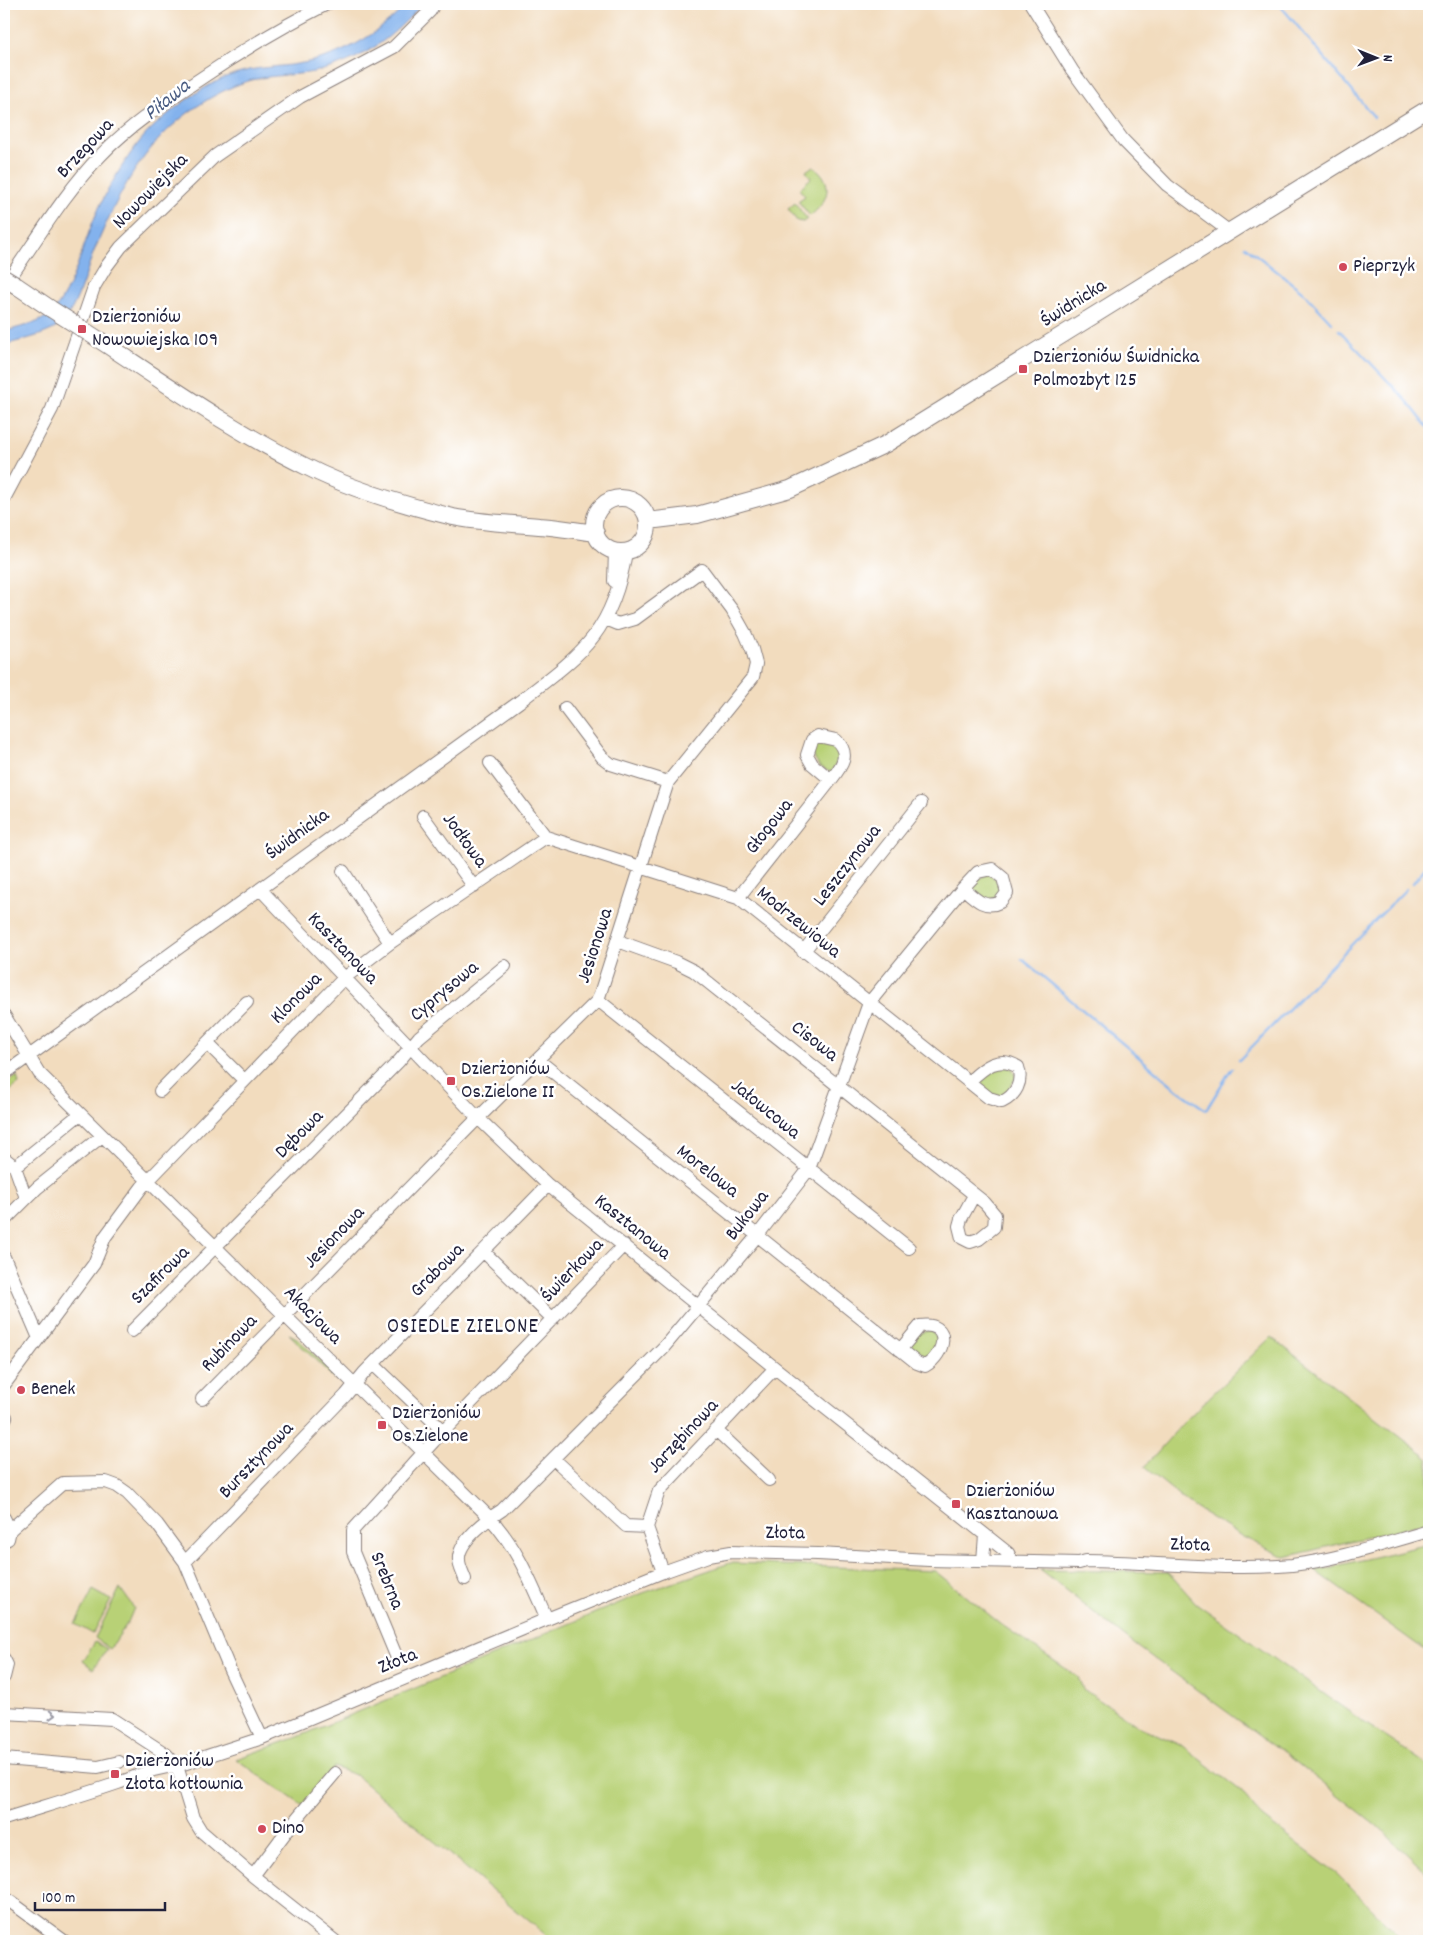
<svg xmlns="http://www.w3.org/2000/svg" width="1433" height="1945" font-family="Dekko,sans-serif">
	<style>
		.green { fill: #b8d176; stroke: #6d7a58 }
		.water { fill: #83b2ed; stroke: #526a94 }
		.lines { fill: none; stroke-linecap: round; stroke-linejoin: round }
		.stream { stroke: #83b2ed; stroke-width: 2.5 }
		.minor-casing { stroke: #8a7f7c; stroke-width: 14 }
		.major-casing { stroke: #8a7f7c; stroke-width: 18 }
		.minor { stroke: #fff; stroke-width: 12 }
		.major { stroke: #fff; stroke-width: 16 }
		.major-bridge-casing { stroke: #8a7f7c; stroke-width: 18; stroke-linecap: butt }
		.major-bridge { stroke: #fff; stroke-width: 16 }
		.oneway { stroke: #9c9ca7 }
		.poi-dot { fill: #d1495b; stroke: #fff; stroke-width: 2 }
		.labels { text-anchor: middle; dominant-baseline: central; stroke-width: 5; stroke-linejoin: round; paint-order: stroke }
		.street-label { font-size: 20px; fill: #22223b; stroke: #fff }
		.poi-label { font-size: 20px; fill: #22223b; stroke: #fff; text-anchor: start }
		.water-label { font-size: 21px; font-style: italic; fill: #495c82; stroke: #fff }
		.neighbourhood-label { font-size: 21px; letter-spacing: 1px; fill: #22223b; stroke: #fff }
	</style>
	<rect width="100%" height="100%" fill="#fff"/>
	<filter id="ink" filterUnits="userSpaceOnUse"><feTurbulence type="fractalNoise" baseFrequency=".02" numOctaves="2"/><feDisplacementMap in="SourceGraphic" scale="10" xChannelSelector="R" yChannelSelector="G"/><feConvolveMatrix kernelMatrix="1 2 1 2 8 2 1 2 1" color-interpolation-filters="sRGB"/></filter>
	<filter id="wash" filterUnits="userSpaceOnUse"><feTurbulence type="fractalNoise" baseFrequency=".0096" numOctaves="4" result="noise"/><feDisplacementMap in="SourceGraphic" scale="20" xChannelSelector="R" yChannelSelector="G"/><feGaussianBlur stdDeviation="1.12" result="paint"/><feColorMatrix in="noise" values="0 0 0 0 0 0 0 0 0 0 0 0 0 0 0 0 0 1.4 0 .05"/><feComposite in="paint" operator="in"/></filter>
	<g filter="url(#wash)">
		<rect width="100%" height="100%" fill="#f2dcbe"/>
		<path class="green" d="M813,166c22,16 16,35 -3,50l-12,-15 7,-5 -6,-7 12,-11 -5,-7z
			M795,203l12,16 -4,3 -6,-1 -9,-12z
			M816,742l17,2 7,10 -8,19 -12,-6 -9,-15z
			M989,873l14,13 -5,12 -12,2 -14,-9v-9z
			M996,1065l16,3 4,9 -10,18 -10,2 -18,-13v-5z
			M17,1076l2,8 -15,11v-9z
			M931,1330l8,10 -13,21 -17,-7 -1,-11 6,-9z
			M289,1334l8,4 38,37 1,5z
			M1271,1337l158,122v63l-144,35 -42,-20 -51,-31 -48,-39 39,-44z
			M1429,1544v109l-114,-82z
			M730,1563l205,8 67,54 76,52 5,12 55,37 43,19 60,46 20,25 77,59 66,66h-851l-198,-166 -21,-8 -31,39 -67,-47 62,-22 345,-144z
			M1040,1570l128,2 28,31 169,120 64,43v109l-54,-51 -78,-61 -163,-119z
			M120,1588l14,20 -6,14 -18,27 -15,-11z
			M93,1590l18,10 -18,34 -18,-10z
			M95,1642l12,7 -14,20 -10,-8z"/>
		<path class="water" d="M407,4h15c-29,33 -56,54 -99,66 -23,6 -48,4 -71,10 -33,9 -67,32 -90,56 -31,32 -50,73 -67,113 -10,23 -18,64 -38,78 -11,8 -39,14 -53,18v-13c13,-5 31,-7 42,-15 24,-15 37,-74 49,-100 10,-25 37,-71 57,-89 24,-22 56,-47 89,-56 18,-5 37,-5 56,-8 42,-6 81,-29 110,-60z"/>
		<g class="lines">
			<path class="stream" d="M1279,4l95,113
				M1245,246l58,46 29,31
				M1339,330l68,71 22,28
				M1413,883l16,-20
				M1022,959l156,131 28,20 26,-42
				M1239,1060l167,-171"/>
		</g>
	</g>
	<g filter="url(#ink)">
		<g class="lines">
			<defs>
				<path id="minor" d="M1031,4l41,66 51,70 44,45 63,47
					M4,286c31,-43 59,-92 97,-131 30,-31 66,-54 102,-78 40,-27 80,-51 124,-73
					M4,499l48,-90 42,-122 12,-20 15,-20 94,-91 85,-59 94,-50 36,-36 4,-7
					M614,581l1,-29
					M565,708l37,49 9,7 57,18
					M490,763l56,74
					M423,816l51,71
					M546,837l192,61 251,200 13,4c14,-7 21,-20 16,-35 -19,-12 -34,0 -48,14
					M343,871l47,72
					M260,889l218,229 70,67 227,183 233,185 4,8
					M738,898l93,-118c11,-14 20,-26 5,-40l-18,-4 -6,4 -5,15 5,9 19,16
					M618,941l58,21 18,9 291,232 10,12 -1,12 -15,12 -9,3 -8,-4 -3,-12 2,-7 13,-24
					M803,952l118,-149
					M598,1000l311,248
					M4,1015l35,58 451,445c28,31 40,63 57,101
					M208,1044l36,36
					M538,1060l379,303 8,3c21,-12 27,-45 -5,-40l-20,24
					M4,1074l515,-372c61,-47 94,-68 107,-150
					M160,1091l87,-89
					M4,1158l11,9 65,-53
					M15,1167l11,31
					M4,1221l33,-33 65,-52
					M484,1252l69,67
					M4,1257l34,79
					M132,1331l267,-270 20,-24 86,-71
					M373,1364l70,67
					M4,1385l90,-121 11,-27 37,-50 201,-208 47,-36 156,-106
					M202,1399l276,-281 120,-118 70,-218 85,-105 3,-13 -4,-15 -7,-16 -13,-23 -30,-40 -67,49 -17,5 -12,-5
					M4,1415l2,2 -2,4
					M716,1430l53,50
					M554,1459l72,67 21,1
					M4,1518l6,12
					M4,1541l4,-2 2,-9 53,-47 43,-1 11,4 10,7 30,31 28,38 45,108 32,68
					M983,1561l2,-26
					M185,1562l161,-167 18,-22 184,-188
					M663,1572l-16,-45 12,-36 116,-123
					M465,1579c-2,-6 -6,-13 -6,-19 -2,-18 30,-42 43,-50l162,-163 93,-111 52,-67 60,-166 94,-115c11,10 22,22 37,14l7,-9 -4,-15 -11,-9 -14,3 -15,16
					M397,1658l-44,-106v-22l81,-89 190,-196
					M4,1659l3,6 -3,12
					M4,1713l108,6 54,35 11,12 16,52 8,13 52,45 82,65
					M4,1759l94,8 21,-5
					M4,1819c38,-12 76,-23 114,-36 20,-7 37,-16 59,-17l85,-28 285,-119 116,-47 45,-16 23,-4 87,2 111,6 150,3 7,-2c68,1 138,10 206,4 45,-5 94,-22 137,-34
					M253,1876l39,-52 43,-51
					M4,1897l60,44"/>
				<path id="major" d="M17,286l34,23
					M101,341c67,44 134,91 206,126 45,23 97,38 146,50 29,6 57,6 86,9 19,1 38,5 57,7
					M594 525a27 27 0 1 1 54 0a27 27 0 1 1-54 0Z
					M648,521l49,-6 93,-26 96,-45 543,-336"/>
			</defs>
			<use href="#minor" class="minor-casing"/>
			<use href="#major" class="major-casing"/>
			<use href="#minor" class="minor"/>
			<use href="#major" class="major"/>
			<defs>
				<path id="major-bridge" d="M4,278l13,8
					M51,309l50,32"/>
			</defs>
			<use href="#major-bridge" class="major-bridge-casing"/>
			<use href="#major-bridge" class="major-bridge"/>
		</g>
		<defs><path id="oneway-chevron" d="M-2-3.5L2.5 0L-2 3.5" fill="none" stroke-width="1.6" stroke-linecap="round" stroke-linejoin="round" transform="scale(1.25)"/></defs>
		<use class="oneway" href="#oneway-chevron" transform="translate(52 1715) rotate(2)"/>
	</g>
	<g class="poi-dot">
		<circle cx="1343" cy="267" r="5"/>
		<rect x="77" y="324" width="10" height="10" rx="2.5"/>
		<rect x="1018" y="364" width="10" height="10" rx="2.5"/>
		<rect x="446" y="1076" width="10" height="10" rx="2.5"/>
		<circle cx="21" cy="1390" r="5"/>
		<rect x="377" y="1420" width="10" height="10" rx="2.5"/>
		<rect x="951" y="1499" width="10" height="10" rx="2.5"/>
		<rect x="110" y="1769" width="10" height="10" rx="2.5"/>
		<circle cx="262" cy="1829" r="5"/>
	</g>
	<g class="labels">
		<g class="street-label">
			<text transform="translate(86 149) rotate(-47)">Brzegowa</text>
			<text transform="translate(151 192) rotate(-45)">Nowowiejska</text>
			<text transform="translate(1074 304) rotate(-32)">Świdnicka</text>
			<text transform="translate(770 827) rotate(-52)">Głogowa</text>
			<text transform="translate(298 835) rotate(-36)">Świdnicka</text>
			<text transform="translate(464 841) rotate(54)">Jodłowa</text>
			<text transform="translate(848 866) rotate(-52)">Leszczynowa</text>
			<text transform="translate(798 923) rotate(39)">Modrzewiowa</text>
			<text transform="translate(596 946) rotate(-72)">Jesionowa</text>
			<text transform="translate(342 949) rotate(46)">Kasztanowa</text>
			<text transform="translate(445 992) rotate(-40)">Cyprysowa</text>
			<text transform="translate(297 999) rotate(-45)">Klonowa</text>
			<text transform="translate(814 1042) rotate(38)">Cisowa</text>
			<text transform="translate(765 1110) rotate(39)">Jałowcowa</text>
			<text transform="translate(300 1135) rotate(-45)">Dębowa</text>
			<text transform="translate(707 1172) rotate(38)">Morelowa</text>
			<text transform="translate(748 1216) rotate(-52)">Bukowa</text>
			<text transform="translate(632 1228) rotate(39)">Kasztanowa</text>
			<text transform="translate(335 1238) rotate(-46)">Jesionowa</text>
			<text transform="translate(438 1271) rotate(-45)">Grabowa</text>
			<text transform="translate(573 1271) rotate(-46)">Świerkowa</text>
			<text transform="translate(161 1276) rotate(-45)">Szafirowa</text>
			<text transform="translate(312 1316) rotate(45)">Akacjowa</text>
			<text transform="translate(230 1344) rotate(-46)">Rubinowa</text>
			<text transform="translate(684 1437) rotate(-47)">Jarzębinowa</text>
			<text transform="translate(257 1461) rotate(-46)">Bursztynowa</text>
			<text transform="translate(785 1534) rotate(1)">Złota</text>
			<text transform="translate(1190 1546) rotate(2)">Złota</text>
			<text transform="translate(386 1581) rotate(68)">Srebrna</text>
			<text transform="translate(398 1662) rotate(-22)">Złota</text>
		</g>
		<g class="poi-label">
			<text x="1353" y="267">Pieprzyk</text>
			<text x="92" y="318">Dzierżoniów<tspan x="92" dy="23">Nowowiejska 109</tspan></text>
			<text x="1033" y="358">Dzierżoniów Świdnicka<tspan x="1033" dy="23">Polmozbyt 125</tspan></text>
			<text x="461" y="1070">Dzierżoniów<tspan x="461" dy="23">Os.Zielone II</tspan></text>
			<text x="31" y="1390">Benek</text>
			<text x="392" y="1414">Dzierżoniów<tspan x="392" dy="23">Os.Zielone</tspan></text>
			<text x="966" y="1492">Dzierżoniów<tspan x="966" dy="23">Kasztanowa</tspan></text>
			<text x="125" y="1762">Dzierżoniów<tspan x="125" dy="23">Złota kotłownia</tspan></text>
			<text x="272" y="1829">Dino</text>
		</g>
		<g class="water-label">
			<text transform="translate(168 101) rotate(-39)">Piława</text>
		</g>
		<g class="neighbourhood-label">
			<text x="463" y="1328">OSIEDLE ZIELONE</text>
		</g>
	</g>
	<rect width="1433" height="1945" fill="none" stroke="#fff" stroke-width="20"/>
	<g transform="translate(1376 58) rotate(91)" stroke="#ffffff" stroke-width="4" paint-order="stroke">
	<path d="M0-4L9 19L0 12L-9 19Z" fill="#22223b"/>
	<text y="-8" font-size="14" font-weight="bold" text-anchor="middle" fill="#22223b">N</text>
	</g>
	<path d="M35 1902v8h130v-8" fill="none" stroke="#22223b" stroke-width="2.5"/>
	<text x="42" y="1902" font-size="15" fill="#22223b" stroke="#ffffff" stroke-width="4" paint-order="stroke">100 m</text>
</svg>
